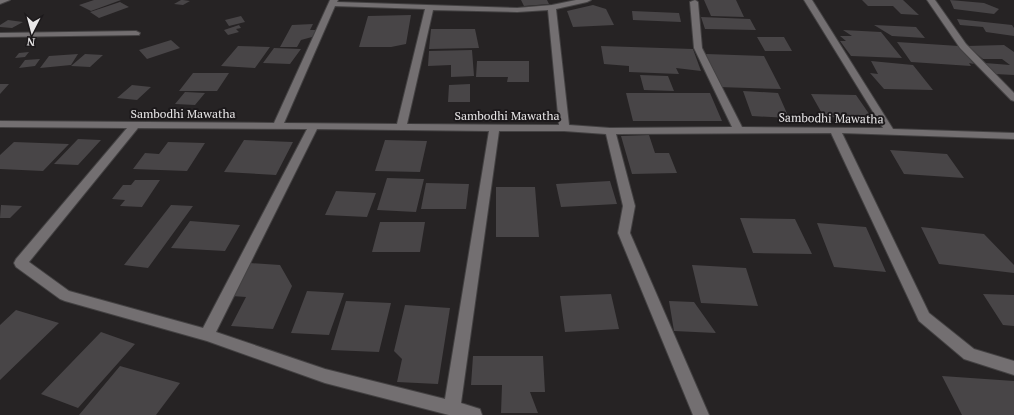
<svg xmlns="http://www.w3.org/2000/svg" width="1014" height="415" font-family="'PT Serif',serif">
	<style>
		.building { fill: #484547 }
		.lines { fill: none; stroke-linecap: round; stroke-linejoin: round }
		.street-casing { stroke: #434142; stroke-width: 2 }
		.street { fill: #736f71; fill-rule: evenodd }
		.labels { text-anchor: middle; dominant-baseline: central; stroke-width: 4; stroke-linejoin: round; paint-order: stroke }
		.street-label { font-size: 12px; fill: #e9e7e8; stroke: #1c191b }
	</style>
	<rect width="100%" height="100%" fill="#262324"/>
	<path class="building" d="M94,0h27l-30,11 -12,-6z
		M181,0h2l7,1 -7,4 -9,-1z
		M521,0h26l2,4 -25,2z
		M704,0h32l8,17 -33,-1z
		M862,0h41l16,15 -18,-1 -8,-8h-25z
		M950,0l34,3 15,6 -5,5 -40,-5z
		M120,2l9,5 -30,11 -9,-6z
		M593,5l13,4 8,16 -41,2 -6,-16z
		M632,11l47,2 2,9 -48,-2z
		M411,15l-5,29 -15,3h-32l9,-31z
		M241,16l4,6 -16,4 -4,-6z
		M701,17l49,2 6,11 -51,-1z
		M957,19l55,6 2,3v8l-28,-4 -3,-5 -23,-2z
		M8,20l15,2 -11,6 -12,-1v-2z
		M313,24l-3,6h6l-4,7 -11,3 -4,7h-17l12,-22z
		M239,25l2,3 -5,1 3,3 -11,3 -4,-5z
		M874,25l42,2 9,11 -33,-2z
		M431,29h44l4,19 -50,1z
		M843,30l38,2 21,26 -51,-2 -11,-15h6l-6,-5h12z
		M757,37h27l8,14h-27z
		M171,40l9,8 -33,11 -8,-9z
		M897,42l62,4 15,18 -5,-1 2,3 -60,-4z
		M1004,45l10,7v23l-19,-1 -10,-11 25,2 -8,-6h-19l-16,-13z
		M238,46l32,1 -15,21 -34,-2z
		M601,46l92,3 8,22 -25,-3 3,6 -50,-2v-6l-25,-2z
		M274,48l27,1 -11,15 -27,-1z
		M472,50l2,26 -23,1v-12l-23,1 1,-15z
		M29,52l-4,5 -10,1 4,-5z
		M78,54l-7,11 -31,3 9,-12z
		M85,54l18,1 -13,12 -19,-1z
		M706,54l58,2 17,33 -63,-2z
		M40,59l-5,7 -16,2 6,-8z
		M477,61h52v21h-22l1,-5h-32z
		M871,61l42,4 20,25 -49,-1 -14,-16 8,1z
		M193,73h36l-12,18h-38z
		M640,75l28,1 6,15 -30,-1z
		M0,84h9l-9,10z
		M470,84v18h-22l1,-17z
		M132,85l19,2 -14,13 -20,-2z
		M743,91l35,2 11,25 -37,-2z
		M185,92l20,1 -10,12 -20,-1z
		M626,93h84l12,28h-89z
		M811,94l45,1 16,23 -48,-1z
		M649,135l6,18h14l8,20 -45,1 -11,-38z
		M78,139l23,1 -23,25 -24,-1z
		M244,140l49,2 -17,33 -52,-3z
		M385,140l42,1 -7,31 -45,-1z
		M14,142l55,2 -26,27 -43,-2v-14z
		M168,142l37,1 -18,28 -54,-2 12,-16 14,1z
		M890,150l57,4 17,24 -60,-4z
		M387,178l37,1 -8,33 -39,-2z
		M135,180h25l-18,27 -22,-1 5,-6 -13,-1 11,-14h8z
		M610,181l7,23 -56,3 -5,-23z
		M426,183l43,1 -3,25h-45z
		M496,187h39l4,50h-43z
		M336,191l40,2 -9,24 -42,-2z
		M1,205l21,1 -12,12h-10z
		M171,205l22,1 -45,62 -24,-3z
		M740,218l55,1 17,35 -59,-1z
		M190,221l50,4 -15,26 -54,-3z
		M380,222h45l-5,30h-48z
		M817,223l49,4 20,45 -52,-5z
		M921,227l63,7 30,31v8l-75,-9z
		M250,263l30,2 12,21 -19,43 -42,-3 15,-29 -14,-1z
		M692,265l54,3 12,38 -57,-3z
		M307,291l37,2 -15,42 -38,-2z
		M611,294l8,35 -54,3 -5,-36z
		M983,294l31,1v31l-11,-1z
		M346,301l45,2 -12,49 -48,-2z
		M669,301l25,1 22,31 -42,-2z
		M405,305l45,3 -12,76 -41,-2 5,-23 -8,-8z
		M16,310l43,13 -59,57v-55z
		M101,332l34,12 -57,64 -37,-14z
		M473,356h70l2,36h-15l8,21h-37l1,-28h-31z
		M120,366l60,17 -24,32h-77z
		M942,376l72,5v34h-52z"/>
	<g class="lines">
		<defs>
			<path id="street" d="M0,0h10l-10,4z
				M330,0h8l-1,2 180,6 35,-3 24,-5h15l-4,2 -31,7 13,116 41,3 122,-1 -38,-79 -4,-46 5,-2 3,2 4,46 40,79 141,1 -79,-128h8l81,129 121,4v6l-172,-6 87,180 45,36 40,12v14l-50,-16 -45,-38 -88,-188 -215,1 19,72 -5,27 79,182h-16l-75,-182 5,-27 -17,-72 -42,-3h-65l-38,272 19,6 2,6h-33l-124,-32 -118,-42 -142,-40 -5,-2 -44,-32 -2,-4 2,-4 111,-131 -127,-1v-6l274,2zM335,6l90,3 -28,115 -113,-1zM433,10l84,2 31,-2 11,115 -152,-1zM138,128l169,1 -104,199 -134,-37 -40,-29zM317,129l172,2 -44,268 -120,-30 -109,-37z
				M927,0h8l31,44 48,49v8l-3,-1 -51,-52z
				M136,31l4,2 -1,2 -139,2v-4z"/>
		</defs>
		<use href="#street" class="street-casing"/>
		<use href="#street" class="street"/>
	</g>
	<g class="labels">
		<g class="street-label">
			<text x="183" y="113">Sambodhi Mawatha</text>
			<text x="507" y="115">Sambodhi Mawatha</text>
			<text transform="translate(831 118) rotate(1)">Sambodhi Mawatha</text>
		</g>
	</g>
	<g transform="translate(32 32) rotate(186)" stroke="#1c191b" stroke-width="3" paint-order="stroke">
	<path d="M0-3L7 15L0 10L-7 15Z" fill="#e9e7e8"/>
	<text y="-6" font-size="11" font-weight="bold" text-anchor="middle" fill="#e9e7e8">N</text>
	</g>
</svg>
